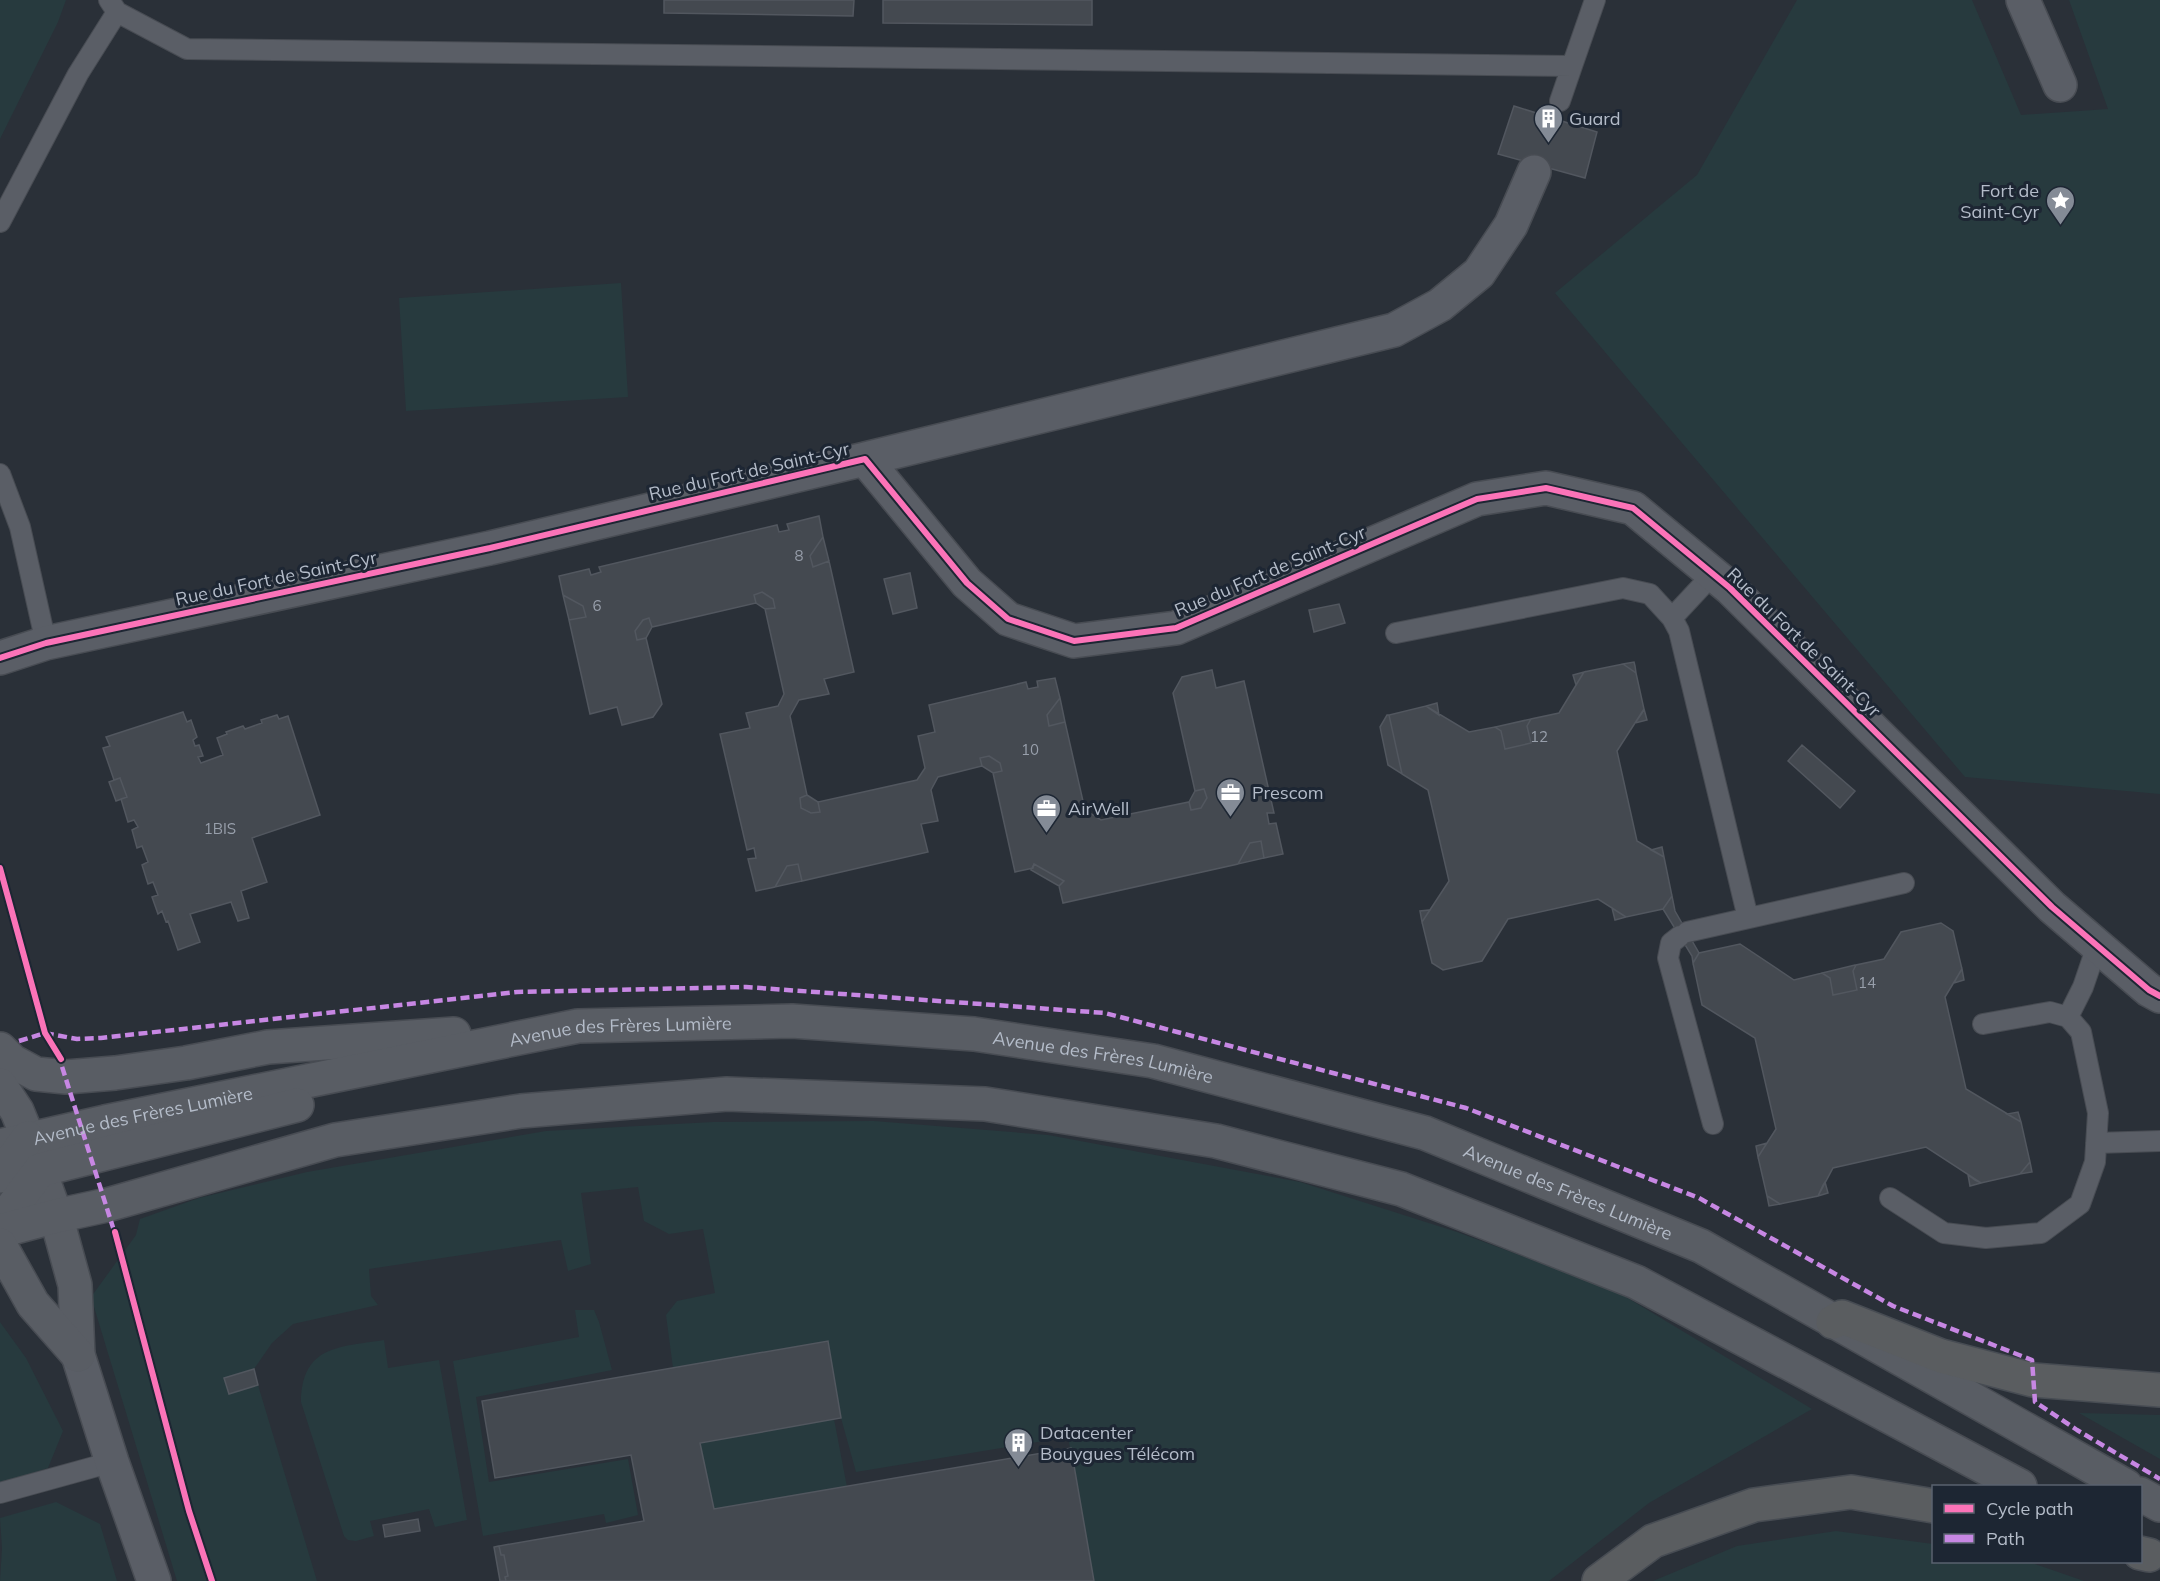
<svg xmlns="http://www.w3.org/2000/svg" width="2160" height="1581" font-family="Mulish,sans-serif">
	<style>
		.green { fill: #273a3e }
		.building { fill: #444950; stroke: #52575f; stroke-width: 1.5 }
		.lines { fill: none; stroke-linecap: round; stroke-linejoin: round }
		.lane-casing { stroke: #484c53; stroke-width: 22 }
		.street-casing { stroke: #484c53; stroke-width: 36 }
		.secondary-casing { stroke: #484c53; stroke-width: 36 }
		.highway-casing { stroke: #474c53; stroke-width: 36 }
		.lane { stroke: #5a5e66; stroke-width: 20 }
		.street { stroke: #5a5e66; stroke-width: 33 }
		.secondary { stroke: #595d64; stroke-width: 33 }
		.highway { stroke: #5a5d60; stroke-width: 33 }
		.quiet { stroke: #c787e3; stroke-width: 4.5; stroke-dasharray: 9 4.5; stroke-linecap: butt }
		.cycleway-casing { stroke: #1d2633; stroke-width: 10 }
		.cycleway { stroke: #fb73b8; stroke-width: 6 }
		.labels { text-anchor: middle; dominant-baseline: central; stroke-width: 6; stroke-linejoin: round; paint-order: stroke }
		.number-label { font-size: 15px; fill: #989fab }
		.poi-label { font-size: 18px; fill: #b4bcc9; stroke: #1d2633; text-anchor: start }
		.street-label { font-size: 18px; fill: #b4bcc9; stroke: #1d2633 }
	</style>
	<rect width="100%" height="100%" fill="#2a3038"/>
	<path class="green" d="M0,0h66l-8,22 -58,117z
		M1797,0h175l49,115 87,-6 -39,-109h91v794l-195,-17 -410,-484 142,-118z
		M621,283l7,114 -222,14 -7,-113z
		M874,1121l174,14 252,47 157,50 159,59 196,118 -163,94 -100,78h-455l-26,-144 -212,35 -15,-54 -13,-77 -155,27 -7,-53 11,-14 38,-8 -12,-64 -34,5 -25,-13 -6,-34 -57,6 10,71 -23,7 -7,-31 -192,29 2,27 7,9 -85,19 -21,19 -18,26 -29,9 4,16 29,-9 59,196h-140l-86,-284 45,-62 4,-16 59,-21 108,-26 239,-41 167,-9z
		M575,1310h19l5,12 13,48 -136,27 13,85 139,-23 10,56 -32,8 -2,-9 -121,22 -30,-175 126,-24z
		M0,1322l26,36 37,73 -15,37 -48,16z
		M384,1340l4,28 51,-8 28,160 -32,7 -6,-18 -59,12 4,15 -18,5 -8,-1 -4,-4 -43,-134c1,-57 39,-55 83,-62z
		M2079,1413l81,2v44z
		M834,1419l13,68 -133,22 -14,-66z
		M56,1502l44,22 17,57h-117l2,-33 -2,-30z
		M1836,1531l97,13 1,18h95l55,19h-431l84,-35z"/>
	<path class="building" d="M664,0h190l-1,16 -189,-3z
		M883,0h209v25l-209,-2z
		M1514,106l83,26 -12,46 -87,-24z
		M819,516l4,21 -13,19 3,11 16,-6 25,111 -30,7 5,15 -30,6 -9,16 17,79 -7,3 1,10 10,5 9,-1 -2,-10 99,-22 8,-12 -7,-32 17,-4 -6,-27 97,-23 2,7 10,-2 -1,-6 18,-3 5,20 -13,17 2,11 16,-4 20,88 16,10 88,-18 2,8 10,-2 6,-10 -3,-9 -9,2 -22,-98 9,-16 30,-7 4,18 28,-7 30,132h-7l2,11 7,-1 7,31 -19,4 -3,-17 -11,2 -12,21 -175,39 -4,-17 5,-5 -30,-17 -1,4 -18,4 -22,-99 9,-2 -2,-8 -11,-7 -9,2 2,8 -44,11 -7,13 7,31 -17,3 7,28 -126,29 -4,-17 -11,2 -12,21 -19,4 -8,-32 8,-1 -2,-10 -7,2 -27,-116 30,-6 -4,-15 32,-7 6,-12 -19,-85 10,-1 -2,-9 -11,-7 -8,3 2,8 -104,24 -3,-9 -6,2 -8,11 2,9 9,-2 16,66 -9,13 -31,8 -5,-18 -27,7 -21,-94 17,-3 -3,-11 -20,-11 -4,-19 30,-7 2,6 10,-3 -2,-5 178,-42 2,7 10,-2 -2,-6z
		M823,537l6,24 -16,6 -3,-11z
		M910,573l7,35 -24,6 -9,-35z
		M762,592l11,7 2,9 -10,1 -9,-6 -2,-8z
		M563,595l20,11 3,11 -17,3z
		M1339,604l6,19 -31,9 -5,-22z
		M649,618l3,9 -6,11 -9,2 -2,-9 8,-11z
		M1634,662l1,4 1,7 -13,-9z
		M1623,664l13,9 8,36 -27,42 20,90 27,16 8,39 -9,13 -37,8 -28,-18 -90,20 -26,42 -39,9 -11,-7 -10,-41 27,-41 -21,-91 -26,-16 -13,-59 37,-9 43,26 26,-5 6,4 4,18 26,-6 -4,-17 4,-7 28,-6 25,-41z
		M1584,672l-8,13 -3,-10z
		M1060,698l5,24 -16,4 -2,-11z
		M1437,703l2,12 -13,-9z
		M1644,709l3,11 -12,3 7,-10z
		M183,712l4,10 4,-2 6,17 -4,3 2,6 4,-1 4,11 -5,1 3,6 22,-8 -6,-17 10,-4 -1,-2 17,-6 2,3 17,-6 -1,-3 16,-5 2,4 9,-3 32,99 -68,23 15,44 -26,9 8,27 -11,3 -7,-19 -41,12 10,28 -22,8 -10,-29 -2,1 -4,-11 -4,3 -6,-17 6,-2 -5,-13 -5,2 -6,-19 6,-3 -6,-16 -5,2 -5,-18 6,-3 -4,-7 -6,2 -7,-23 6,-2 -7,-19 -6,2 -11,-32 7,-2 -4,-9z
		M1387,715h2l13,59 -14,-9 -8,-38z
		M1531,719l-4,7 4,17 -26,6 -4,-18 -6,-4z
		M1802,745l53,46 -15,17 -52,-47z
		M989,756l11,7 2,8 -9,2 -11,-7 -2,-8z
		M120,778l7,19 -11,4 -7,-19z
		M1204,789l3,9 -6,10 -10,2 -2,-8 6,-11z
		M807,795l11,7 2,10 -9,1 -10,-5 -1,-10z
		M1261,841l3,17 -26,6 12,-21z
		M1662,847l2,10 -13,-7z
		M798,864l4,17 -27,6 12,-21z
		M1034,864l30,17 -5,5 -28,-16z
		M1672,896l3,15 24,42 -6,10 -1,-7 -29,-47z
		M1612,908l14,9 -11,3z
		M1430,910l-8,12 -2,-11z
		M1941,923l12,8 9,38 -17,28 21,92 55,33 9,40 -10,12 -39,9 -55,-36 -93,21 -15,28 -38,8 -13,-8 -9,-39 18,-28 -21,-91 -53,-33 -9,-42 6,-10 41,-9 54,36 28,-7 8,5 3,17 24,-5 -4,-19 3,-6 28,-6 17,-27z
		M1855,965h1l-3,6 4,19 -24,5 -3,-17 -8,-5z
		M1962,969l2,11 -10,3 6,-11z
		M2018,1112l3,10 -14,-8z
		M1767,1143l-9,14 -2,-11z
		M2030,1162l2,10 -12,2 9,-11z
		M1968,1175l7,5 6,3 -11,3z
		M1825,1182l3,11 -10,3 5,-11z
		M1767,1196l2,1 11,7 -11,2z
		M828,1341l13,77 -141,25 14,66 357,-61 23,133h-588l-1,-4 3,-1 -4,-21h-3l-2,-9 145,-25 -13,-66 -136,23 -13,-77z
		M254,1369l4,16 -29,9 -5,-16z
		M418,1519l2,12 -35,6 -2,-12z
		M499,1546l2,9h3l4,21 -3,1 1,4h-6l-6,-34z"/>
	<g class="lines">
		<defs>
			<path id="lane" d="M109,0l8,12 70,37 1385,17 -12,35
				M1572,66l23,-66
				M0,222l78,-148 39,-62
				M0,474l20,53 26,116
				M1672,618l41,-44
				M1396,633l227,-45 27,6 22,24 7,13 69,287
				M1687,932l217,-49
				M1680,936l-9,7 -3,15 45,166
				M2068,1017l15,-30 14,-41
				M2096,1143l64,-2
				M1890,1198l54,35 42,5 55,-5 39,-29 15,-42 3,-49 -17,-81 -13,-15 -18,-5 -67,12
				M0,1493l112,-31"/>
			<path id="street" d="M2023,0l37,85
				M865,459l529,-129 46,-25 39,-32 32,-48 23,-53
				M0,658l46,-15 444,-95 375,-89 102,124 41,36 66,22 102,-13 301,-129 69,-11 87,20 97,80 322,319 97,83 11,6
				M78,1355l34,107 42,119"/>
			<g id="secondary">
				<path d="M0,1049l12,12 24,13 30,3 49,-4 71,-10 82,-16 186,-13"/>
				<path d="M0,1085l17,26 11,27 28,78 19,69 3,70"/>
				<path id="s1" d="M0,1146l105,-24 473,-96 214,-5 182,13 179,27 272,72 276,113 425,240"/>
				<path d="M0,1176l28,-38"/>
				<path d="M0,1224l40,-54 257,-65"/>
				<path d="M0,1231l56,-15 51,-11 228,-65 186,-29 206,-17 258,10 231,37 185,48 235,93 384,204"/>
				<path d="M0,1245l33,59 45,51"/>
				<path d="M2140,1494l20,11"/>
			</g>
			<path id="highway" d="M1833,1322l9,-5 99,39 92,24 127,10
				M2140,1553l9,2
				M1599,1581l54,-40 101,-36 97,-13 83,14"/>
		</defs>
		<use href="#lane" class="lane-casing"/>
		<use href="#street" class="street-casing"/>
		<use href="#secondary" class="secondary-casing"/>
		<use href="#highway" class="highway-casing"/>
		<use href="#lane" class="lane"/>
		<use href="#street" class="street"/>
		<use href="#secondary" class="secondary"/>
		<use href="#highway" class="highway"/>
		<path class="quiet" d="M19,1041l26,-8 32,6 24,-1 416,-46 229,-5 359,26 361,95 233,90 194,108 139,54 3,42 42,28 83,49
			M58,1054l58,183"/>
		<defs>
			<path id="cycleway" d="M0,658l46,-15 444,-95 375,-89 102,124 41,36 66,22 102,-13 301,-129 69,-11 87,20 97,80 322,319 97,83 11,6
				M0,868l45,165 16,26
				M115,1232l74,279 23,70"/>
		</defs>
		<use href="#cycleway" class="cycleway-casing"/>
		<use href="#cycleway" class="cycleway"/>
	</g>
	<defs>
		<symbol id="building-pin" viewBox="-11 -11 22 30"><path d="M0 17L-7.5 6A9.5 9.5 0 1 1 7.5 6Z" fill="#848b96" stroke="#1d2633"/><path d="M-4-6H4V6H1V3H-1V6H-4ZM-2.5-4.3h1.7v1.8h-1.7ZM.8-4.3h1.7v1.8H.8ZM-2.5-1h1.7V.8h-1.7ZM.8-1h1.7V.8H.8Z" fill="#fff"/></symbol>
		<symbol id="sight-pin" viewBox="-11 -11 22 30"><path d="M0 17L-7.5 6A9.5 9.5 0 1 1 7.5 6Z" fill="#848b96" stroke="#1d2633"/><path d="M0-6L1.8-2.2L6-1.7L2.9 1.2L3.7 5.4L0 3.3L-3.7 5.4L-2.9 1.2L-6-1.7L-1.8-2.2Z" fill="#fff"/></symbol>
		<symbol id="office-pin" viewBox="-11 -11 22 30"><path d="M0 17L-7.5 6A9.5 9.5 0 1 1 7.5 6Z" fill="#848b96" stroke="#1d2633"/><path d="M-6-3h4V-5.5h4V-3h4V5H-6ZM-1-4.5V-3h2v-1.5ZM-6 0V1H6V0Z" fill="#fff"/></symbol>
	</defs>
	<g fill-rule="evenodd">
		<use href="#building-pin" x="1532" y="102" width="33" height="45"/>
		<use href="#sight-pin" x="2044" y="184" width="33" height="45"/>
		<use href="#office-pin" x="1214" y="776" width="33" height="45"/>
		<use href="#office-pin" x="1030" y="792" width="33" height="45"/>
		<use href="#building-pin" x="1002" y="1426" width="33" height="45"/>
	</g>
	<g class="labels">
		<g class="number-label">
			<text x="799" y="555">8</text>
			<text x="597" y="605">6</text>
			<text x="1539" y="736">12</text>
			<text x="1030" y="749">10</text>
			<text x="220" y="828">1BIS</text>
			<text x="1867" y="982">14</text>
		</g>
		<g class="poi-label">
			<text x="1569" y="118">Guard</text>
			<text x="2039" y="190" text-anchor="end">Fort de<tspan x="2039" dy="21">Saint-Cyr</tspan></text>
			<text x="1252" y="792">Prescom</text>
			<text x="1068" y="808">AirWell</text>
			<text x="1040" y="1432">Datacenter<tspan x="1040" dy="21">Bouygues Télécom</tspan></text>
		</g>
		<g class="street-label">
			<text transform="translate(749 471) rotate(-13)">Rue du Fort de Saint-Cyr</text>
			<text transform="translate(1270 571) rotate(-23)">Rue du Fort de Saint-Cyr</text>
			<text transform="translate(276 578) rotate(-12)">Rue du Fort de Saint-Cyr</text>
			<text transform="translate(1804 642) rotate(44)">Rue du Fort de Saint-Cyr</text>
			<text stroke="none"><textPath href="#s1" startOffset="632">Avenue des Frères Lumière</textPath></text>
			<text stroke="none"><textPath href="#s1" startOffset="1118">Avenue des Frères Lumière</textPath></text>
			<text stroke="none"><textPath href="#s1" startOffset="146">Avenue des Frères Lumière</textPath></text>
			<text stroke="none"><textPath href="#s1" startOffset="1604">Avenue des Frères Lumière</textPath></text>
		</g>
	</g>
	<rect x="1932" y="1485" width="210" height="78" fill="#1d2633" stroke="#59626f" stroke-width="1.5"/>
	<rect x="1944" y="1504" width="30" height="9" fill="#fb73b8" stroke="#59626f" stroke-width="1.5"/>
	<text x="1986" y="1515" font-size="18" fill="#b4bcc9">Cycle path</text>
	<rect x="1944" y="1534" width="30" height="9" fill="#c787e3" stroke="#59626f" stroke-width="1.5"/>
	<text x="1986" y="1545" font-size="18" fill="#b4bcc9">Path</text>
</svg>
